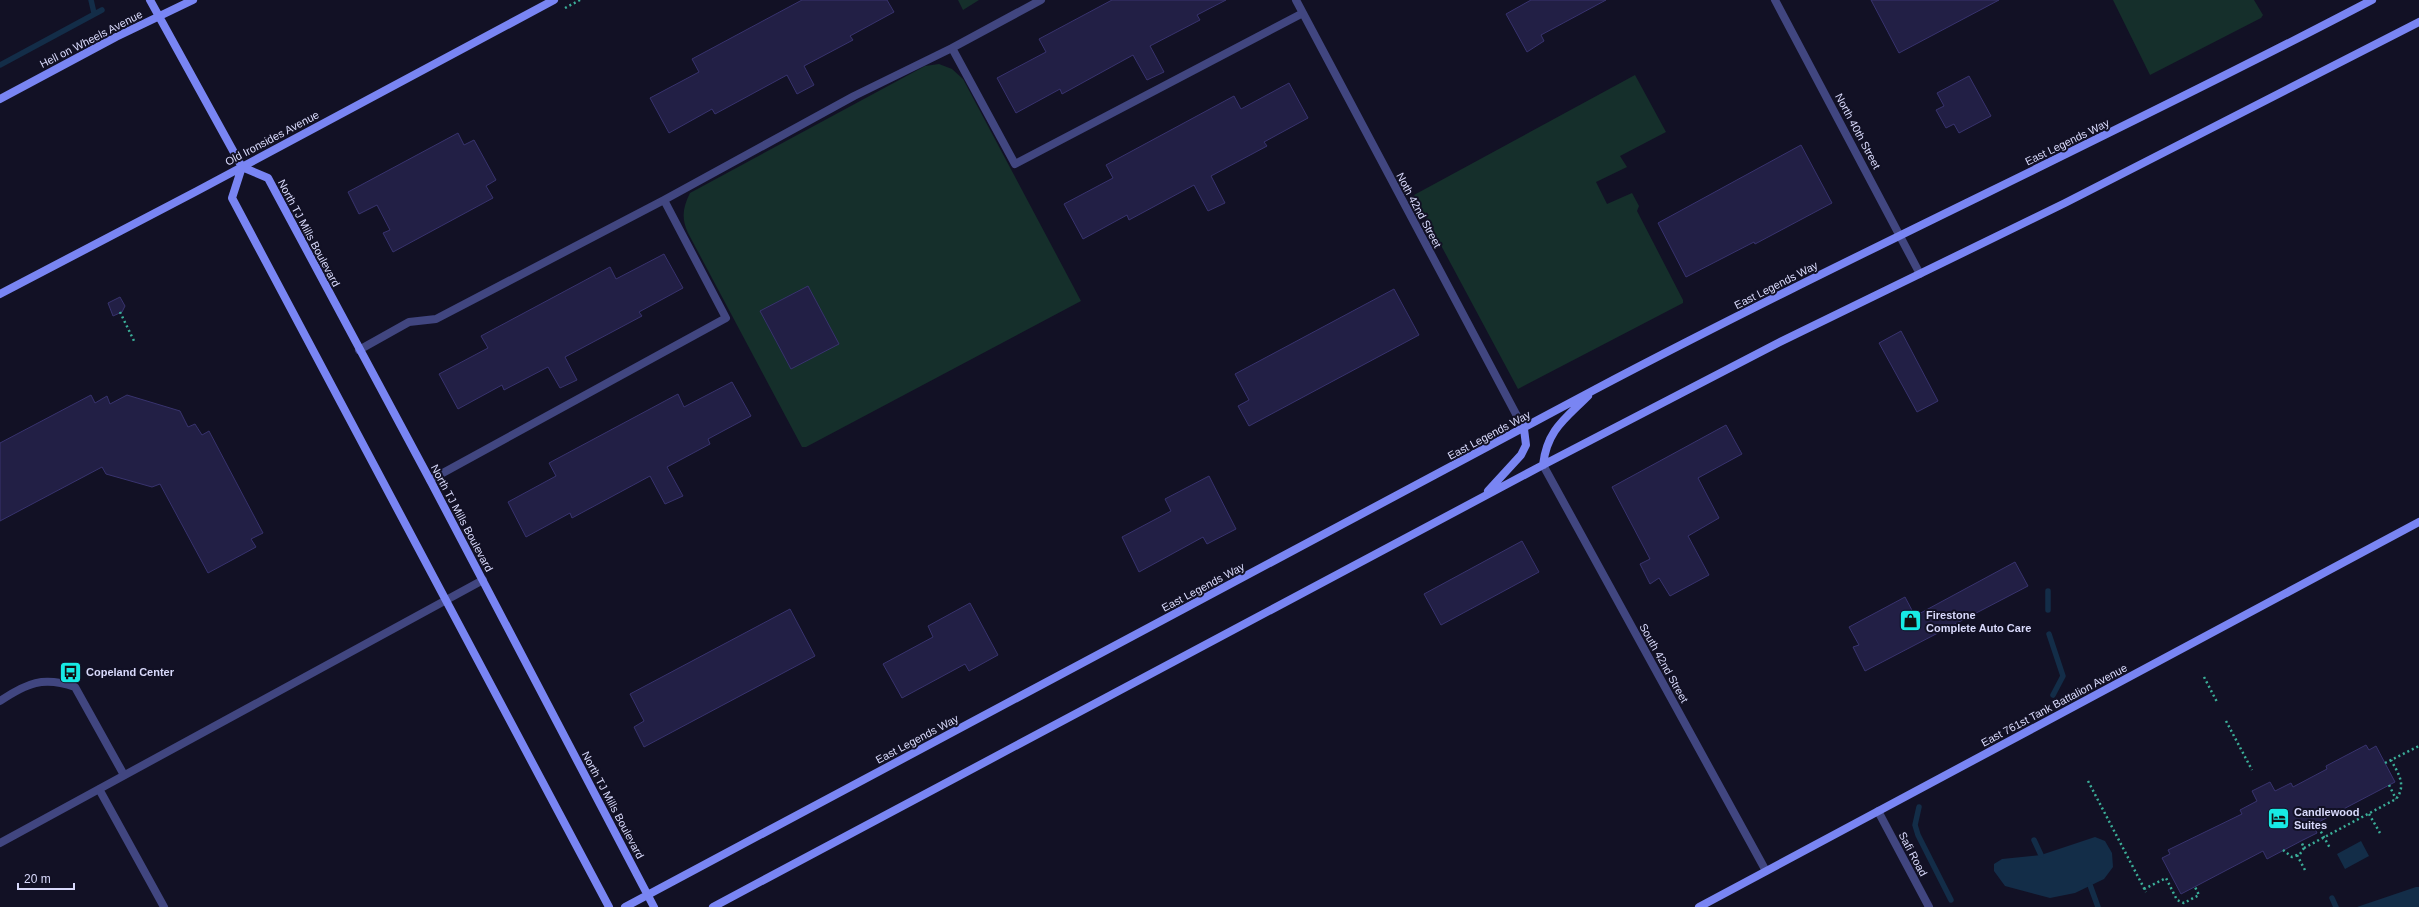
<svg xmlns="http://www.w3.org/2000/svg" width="2419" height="907" font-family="Helvetica,sans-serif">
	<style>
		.green { fill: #152f2b }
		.water { fill: #132d48 }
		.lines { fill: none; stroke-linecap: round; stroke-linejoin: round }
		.stream { stroke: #132d48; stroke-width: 5.5 }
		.building { fill: #221f45; stroke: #38336e }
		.path { stroke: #3bae98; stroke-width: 2.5; stroke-dasharray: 2 3; stroke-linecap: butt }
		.lane { stroke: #414680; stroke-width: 8 }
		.street { stroke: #414680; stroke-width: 8 }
		.secondary { stroke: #7985f3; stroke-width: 8 }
		.labels { text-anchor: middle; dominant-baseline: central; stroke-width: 4; stroke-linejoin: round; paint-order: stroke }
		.street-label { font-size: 11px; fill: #d9dafc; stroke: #121125 }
		.poi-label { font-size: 11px; font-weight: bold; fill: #d9dafc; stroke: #121125; text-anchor: start }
	</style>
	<rect width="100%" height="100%" fill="#121125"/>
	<path class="green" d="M958,0h21l-16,10z
		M2113,0h141l9,15 -2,3 -111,57z
		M939,64l13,5 11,10 118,222 -275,146h-4l-114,-214c-7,-15 -5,-26 2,-40l235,-127z
		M1635,75l31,57 -46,24 7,11 -31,15 11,22 25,-11 7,13 -2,5 46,89v3l-165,86 -104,-194z"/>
	<path class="water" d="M2095,837l10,4 7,12 1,14 -9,12 -29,14 -25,5 -45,-12 -11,-15v-7l8,-5 39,-4z
		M2361,841l8,15 -24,13 -8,-15z
		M2416,887h3v20h-84h22z"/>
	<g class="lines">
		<path class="stream" d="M91,0l3,13
			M0,65l102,-55
			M2048,591v19
			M2049,634l14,42 -10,19
			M1919,807l-4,18 3,10 33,65
			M2034,840l7,15
			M2090,885l8,22
			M2332,898l4,9"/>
	</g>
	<path class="building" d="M802,0h85l7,12 -44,24 3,4 -49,26 10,19 -17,9 -10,-19 -72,39 -3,-5 -43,24 -19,-35 49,-26 -7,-13z
		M1112,0h114l-29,15 3,5 -50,26 14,26 -17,8 -14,-25 -71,39 -2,-5 -44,24 -19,-35 49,-26 -7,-13z
		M1531,0h75l-65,35 3,6 -17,11 -21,-38z
		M1871,0h128l-100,53z
		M1969,76l22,40 -32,17 -5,-9 -8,4 -10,-18 8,-4 -7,-13z
		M1289,83l19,35 -44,24 3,4 -56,30 14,27 -17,8 -14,-26 -65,35 -2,-5 -44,24 -19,-35 49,-26 -7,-13 128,-69 7,13z
		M458,133l6,12 10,-5 22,40 -10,6 7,12 -100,54 -10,-19 7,-3 -13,-25 -18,9 -11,-22z
		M1801,145l31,58 -77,41 -1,-2 -68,35 -28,-54z
		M664,254l19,34 -44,24 3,4 -77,41 12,23 -17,8 -12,-21 -44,23 -2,-5 -44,24 -19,-35 49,-26 -7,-12 129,-69 6,12z
		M808,286l31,58 -48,25 -31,-58z
		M1394,289l25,46 -170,91 -11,-20 11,-6 -14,-26z
		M120,297l5,9 -3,6 -9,4 -5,-13z
		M1901,331l37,70 -21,11 -38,-69z
		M732,382l19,34 -43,23 2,5 -43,23 16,29 -18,8 -15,-28 -78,42 -2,-5 -44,24 -18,-35 48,-26 -7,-13 129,-69 6,13z
		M91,395l4,8 12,-7 3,8 17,-9 53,16 8,16 7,-3 7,11 7,-4 54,102 -12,6 5,8 -48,26 -48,-89 -8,3 -46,-13 -4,-7 -102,54v-78z
		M1726,425l16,29 -44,24 21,40 -31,18 21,39 -39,21 -11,-18 -9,6 -10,-20 10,-5 -38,-72z
		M1209,476l27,53 -29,15 -4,-7 -64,35 -17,-35 49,-26 -6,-12z
		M1522,541l17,31 -98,53 -17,-31z
		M2015,562l13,24 -163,85 -12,-24 6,-2 -10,-18 56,-30 10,19z
		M970,603l28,52 -29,16 -4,-7 -63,34 -19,-34 50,-27 -5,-11z
		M790,609l25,47 -171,91 -10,-20 10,-6 -14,-27z
		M2366,745l3,5 7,-4 19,36 -82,43 4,8 -16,8 -34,18 -4,-8 -82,43 -19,-36 8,-4 -2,-4 74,-36 -2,-4 17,-9 -5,-10 18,-9 5,9 16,-8 2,4 34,-18 -1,-3z"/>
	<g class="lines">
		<path class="path" d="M565,8l15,-8
			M120,312l15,31
			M2204,677l13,25
			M2226,721l26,49
			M2385,763l34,-17
			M2088,781l58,111
			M2389,785l7,14
			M2369,814l11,19
			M2316,823l14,25
			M2304,848l92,-49c11,-14 2,-26 -5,-39
			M2283,850l9,7 8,-3 4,-6 -3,-7
			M2297,855l9,17
			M2144,889l22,-11 11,22 7,3 15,-8 -4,-8"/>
		<path class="lane" d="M0,701c27,-18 43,-25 75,-14l49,88"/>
		<path class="street" d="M1296,0l228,429
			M1775,0l145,274
			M952,48l63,116 288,-151
			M359,350l50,-28 27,-3 228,-119 190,-104 98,-48 89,-48
			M1543,465l223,406
			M430,480l296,-162 -62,-118
			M99,789l65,118
			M1878,811l51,96
			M0,843l483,-263"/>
		<path class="secondary" d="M150,0l92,167 26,11 162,302 224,427
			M0,99l116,-62 77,-37
			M242,167l-10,31 377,709
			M0,294l197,-103 357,-191
			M1543,465c4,-35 22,-46 45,-69
			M1488,491l33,-36 5,-10 -2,-16
			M625,907c324,-170 645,-346 969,-517 256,-135 521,-255 778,-390
			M713,907l830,-442 235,-122 287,-140 354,-181
			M1699,907l720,-385"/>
	</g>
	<defs>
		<symbol id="shop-square" viewBox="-11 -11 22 22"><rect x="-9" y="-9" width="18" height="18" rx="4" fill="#17eae4" stroke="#121125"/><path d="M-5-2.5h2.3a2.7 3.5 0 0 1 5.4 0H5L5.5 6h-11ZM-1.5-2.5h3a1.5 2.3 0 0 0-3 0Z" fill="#111"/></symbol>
		<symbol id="bus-square" viewBox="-11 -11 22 22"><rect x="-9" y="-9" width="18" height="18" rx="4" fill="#17eae4" stroke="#121125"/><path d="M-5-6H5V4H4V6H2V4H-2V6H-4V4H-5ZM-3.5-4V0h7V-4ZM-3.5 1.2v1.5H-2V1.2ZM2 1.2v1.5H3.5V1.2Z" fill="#111"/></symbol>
		<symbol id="hotel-square" viewBox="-11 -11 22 22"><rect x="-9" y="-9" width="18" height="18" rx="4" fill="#17eae4" stroke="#121125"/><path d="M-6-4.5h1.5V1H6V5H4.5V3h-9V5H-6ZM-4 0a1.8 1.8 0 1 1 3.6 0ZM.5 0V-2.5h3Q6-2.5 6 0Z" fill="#111"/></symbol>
	</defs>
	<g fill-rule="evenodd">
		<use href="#shop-square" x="1898" y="608" width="25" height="25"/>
		<use href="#bus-square" x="58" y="660" width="25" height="25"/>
		<use href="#hotel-square" x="2266" y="806" width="25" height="25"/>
	</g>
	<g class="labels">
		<g class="street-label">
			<text transform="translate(91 39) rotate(-27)">Hell on Wheels Avenue</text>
			<text transform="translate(1858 131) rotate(62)">North 40th Street</text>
			<text transform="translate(272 138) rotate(-28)">Old Ironsides Avenue</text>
			<text transform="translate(2067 142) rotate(-26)">East Legends Way</text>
			<text transform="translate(1419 210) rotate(62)">Noth 42nd Street</text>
			<text transform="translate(309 233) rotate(62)">North TJ Mills Boulevard</text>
			<text transform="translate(1776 285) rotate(-27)">East Legends Way</text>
			<text transform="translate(1489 435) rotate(-28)">East Legends Way</text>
			<text transform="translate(462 518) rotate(62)">North TJ Mills Boulevard</text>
			<text transform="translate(1203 587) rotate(-28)">East Legends Way</text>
			<text transform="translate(1664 663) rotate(61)">South 42nd Street</text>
			<text transform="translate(2054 705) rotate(-28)">East 761st Tank Battalion Avenue</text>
			<text transform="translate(917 739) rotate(-28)">East Legends Way</text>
			<text transform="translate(613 805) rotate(62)">North TJ Mills Boulevard</text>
			<text transform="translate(1913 854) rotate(62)">Safi Road</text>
		</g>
		<g class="poi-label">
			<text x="1926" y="615">Firestone<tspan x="1926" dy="13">Complete Auto Care</tspan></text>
			<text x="86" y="672">Copeland Center</text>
			<text x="2294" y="812">Candlewood<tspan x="2294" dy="13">Suites</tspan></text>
		</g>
	</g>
	<path d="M18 883v6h56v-6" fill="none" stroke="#d9dafc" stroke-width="2"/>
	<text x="24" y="883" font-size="12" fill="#d9dafc" stroke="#121125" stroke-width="3" paint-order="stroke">20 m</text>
</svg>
